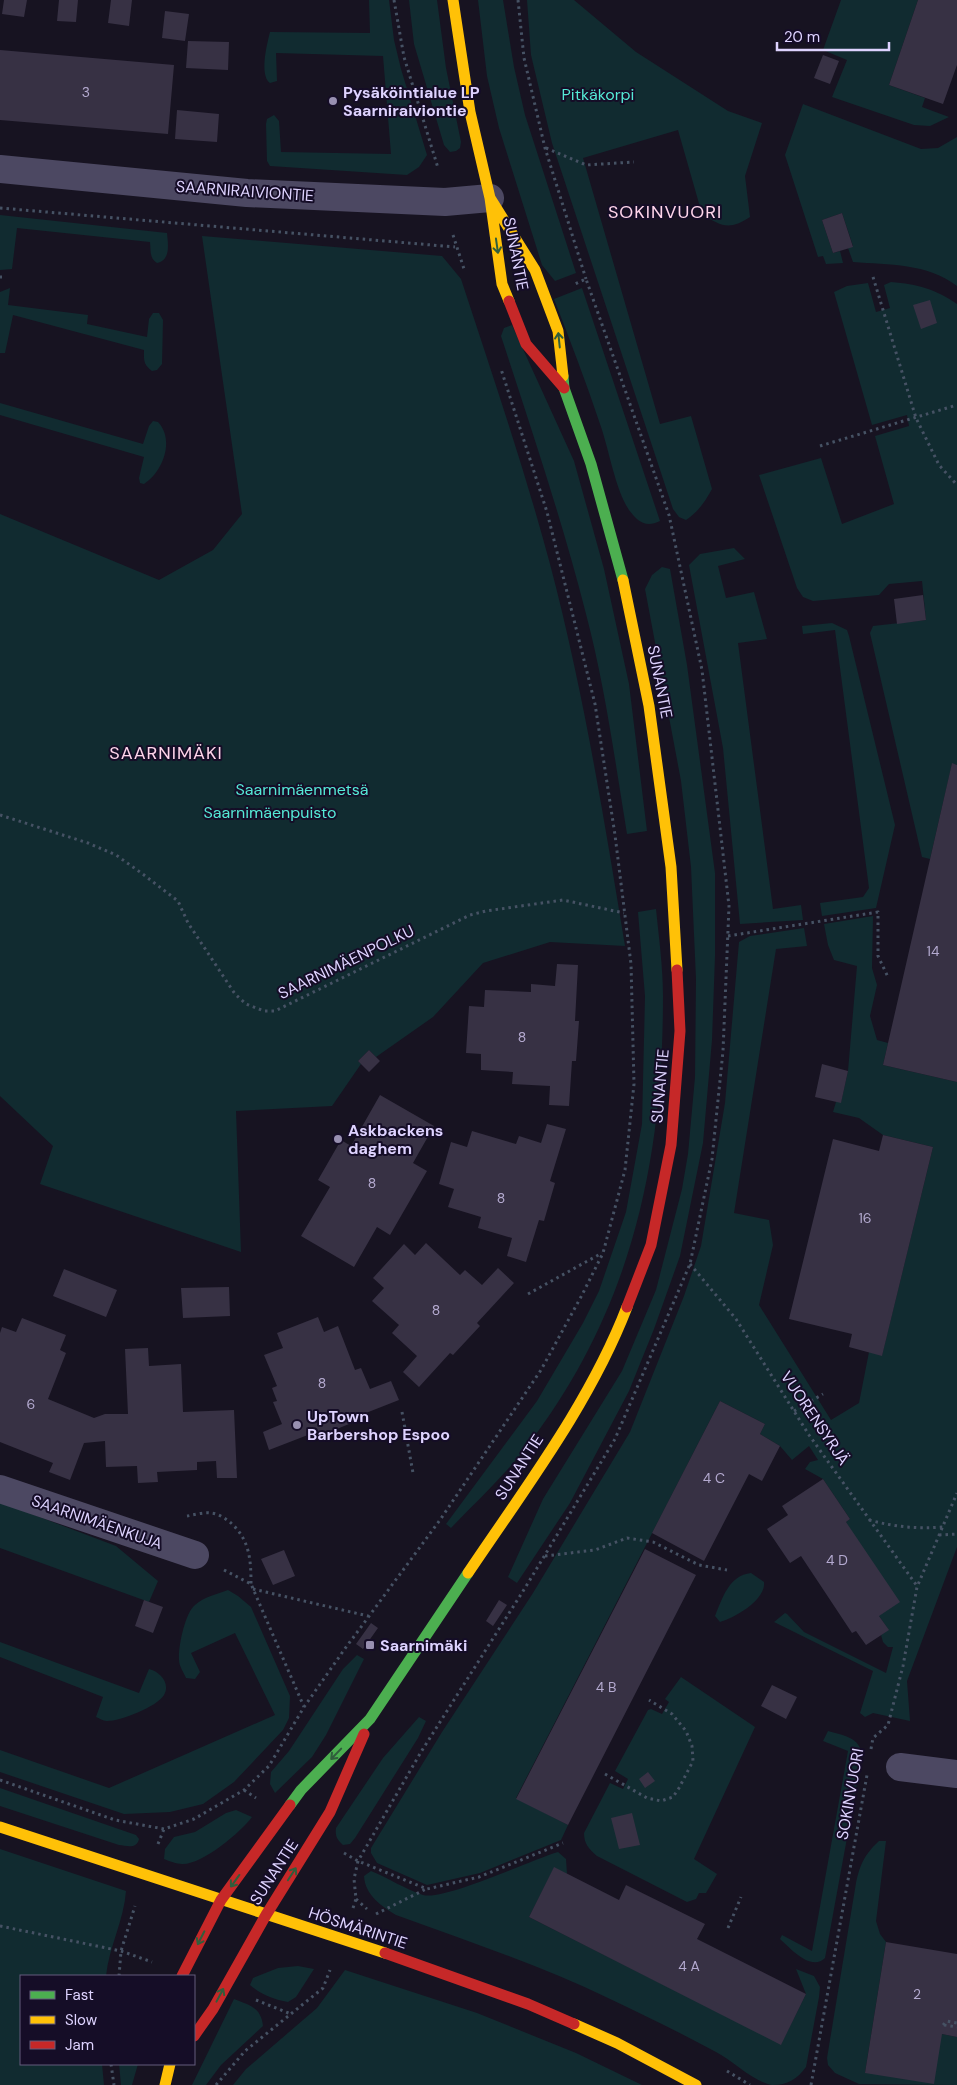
<svg xmlns="http://www.w3.org/2000/svg" width="957" height="2085" font-family="'DM Sans',sans-serif">
	<style>
		.green { fill: #112b30 }
		.building { fill: #373144 }
		.lines { fill: none; stroke-linecap: round; stroke-linejoin: round }
		.path { stroke: #465264; stroke-width: 3; stroke-dasharray: 2.5 4; stroke-linecap: butt }
		.street { stroke: #4c4862; stroke-width: 28 }
		.fast { stroke: #4caf50; stroke-width: 11 }
		.slow { stroke: #ffc107; stroke-width: 11 }
		.jam { stroke: #c62828; stroke-width: 11 }
		.oneway { stroke: #305e3c }
		.poi-dot { fill: #9890b1; stroke: #150d27; stroke-width: 2 }
		.labels { text-anchor: middle; dominant-baseline: central; stroke-width: 4; stroke-linejoin: round; paint-order: stroke }
		.number-label { font-size: 14px; fill: #b4aad0 }
		.poi-label { font-size: 16px; font-weight: bold; fill: #ded3ff; stroke: #150d27; text-anchor: start }
		.park-label { font-size: 16px; fill: #55e9d6; stroke: #150d27 }
		.street-label { font-size: 16px; fill: #ded3ff; stroke: #150d27 }
		.neighbourhood-label { font-size: 18px; letter-spacing: 1px; fill: #ffd5eb; stroke: #150d27 }
	</style>
	<rect width="100%" height="100%" fill="#171321"/>
	<path class="green" d="M369,0h20l5,40 7,29 26,86 -8,12 -12,8 -137,-9 -3,-5 -1,-37 1,-5 7,-4 5,6 2,31 110,2 -8,-98 -107,-3 1,28 -7,2c-11,-8 -3,-39 0,-51l100,1z
		M409,0h28l9,68 15,74 -1,6 -4,3 -6,1 -6,-7 -30,-101z
		M478,0h25l11,67 11,48 51,158 -21,8 -13,-16 -43,-137 -12,-52z
		M527,0h47l62,52 92,59 34,12 -17,53 5,41c-21,14 -29,9 -48,-3l-24,-84 -95,28 77,266 31,-8 21,73c-7,13 -14,23 -26,31l-7,-3 -6,-8 -121,-366 -21,-88z
		M841,0h77l-29,85 36,13 -3,9 27,10 -19,9 -16,-1 -82,-28 15,-37 -24,-10z
		M803,104l118,45 17,-1 19,-11v149c-30,-23 -68,-21 -104,-24l-5,-14 5,-2 -11,-33 -20,7 11,33 7,-2 3,12 -17,1 -3,-8 -5,1 -33,-102z
		M0,215l167,18c1,11 4,27 -10,30 -8,-5 -6,-13 -7,-21l-133,-14 -5,41 -12,1z
		M202,236l240,20 19,23c31,95 63,188 89,285 33,125 54,254 75,382l-75,-4 -67,21 -50,54 -57,40 -7,-7 -11,11 3,3 -29,42 -96,5 5,141 -201,-68 13,-38 -53,-50v-582l159,66 54,-30 29,-36z
		M891,282c27,2 44,7 66,22v461l-5,-1 -22,95 -8,-2 -52,-224 3,-7 53,-6 -4,-39 -33,3 -10,11 -66,6 -10,-4 -6,-9 -38,-113 62,-17 21,66 52,-20 -19,-68 34,-10 -2,-11 -35,10 -38,-133 13,-6 21,-3 8,29 14,-4 -6,-23z
		M10,288l-2,17 80,10 -1,9 60,13 2,-18 4,-6h6l4,7 -1,44 -5,6 -5,1c-9,-7 -8,-11 -8,-21l-131,-35 -8,38h-5v-61z
		M582,288l78,233c-14,7 -22,1 -31,-11 -14,-21 -20,-61 -29,-86 -14,-42 -30,-84 -46,-125z
		M512,325l62,136 30,108 25,115 18,147 -20,3c-12,-73 -22,-148 -41,-220 -24,-94 -55,-186 -85,-278l3,-8z
		M0,403l143,41 6,-18 4,-5 5,1c17,18 5,50 -14,62l-4,-1 -1,-5 5,-21 -144,-42z
		M734,548l11,11 -27,7 8,32 28,-6 13,47 -29,4 35,266 28,-4 2,15 -63,4 -17,-176 -34,-183 11,-11z
		M662,567l8,2 17,96 28,208v83l-3,84 -9,103 -23,113 -26,73 -25,62 -59,112 -53,80 -9,-6 35,-78 79,-128 34,-81 26,-101 6,-35 7,-77 1,-98 -5,-112 -10,-86 -36,-192 7,-14z
		M832,623l15,7 2,6 46,189 -19,83 -54,8 -2,-13 43,-6 6,-9 -34,-258 -32,4 -1,-8z
		M656,909c3,29 7,59 7,87 0,167 -32,314 -135,449 -22,29 -51,56 -77,83l-5,-4 91,-123 46,-78 16,-32 27,-79 16,-88 3,-128 -7,-84z
		M873,916l-1,52 5,17 -7,31 7,24 11,3 -5,22 74,17v465l-50,134 3,40 -37,-8 -8,4 -5,-4 13,-42 -99,-49 11,-9 2,1 17,18 82,41 7,-26h-5l-5,-5 -2,-7 7,-6 -9,-13 -33,-94 4,-3 -27,-40 -18,-10 5,-7 8,-2 -9,-14 -17,14 -12,-14 -20,-12 5,-10 -45,-23 -204,397 52,27 -7,15 -81,33 -53,12 -50,-22 -6,-10v-5l71,-116 91,-139 97,-161 54,-136 17,-50 24,-143 14,-161 11,-6 54,-8 3,18 -31,3 -42,264 35,7 4,25 -14,60 72,115 28,-17 10,-51 13,3 51,-208 -50,-12 -24,-17 -26,-6 3,-10h5l7,-31 9,-105 -23,-6 -6,-15 -4,-21z
		M0,1502l116,44 42,35 -9,21 -149,-54z
		M751,1573l13,9c2,18 -29,36 -44,40l-5,-6c7,-17 14,-41 36,-43z
		M228,1590l10,6 13,11 39,89 -1,22 -6,12 -49,52 -31,22 -33,8 -46,2 -124,-42v-22l109,38 166,-73 -40,-82 -44,20 9,19 -5,7 -9,-1c-2,-5 -7,-12 -7,-18 -1,-13 6,-47 16,-55 9,-8 22,-11 33,-15z
		M0,1642l139,51 10,-24c10,2 22,14 15,26 -7,12 -44,26 -57,26 -4,0 -8,-3 -11,-4l7,-20 -103,-40z
		M357,1655l7,4 -38,76 -14,22 -37,36 -5,-9 1,-12 18,-21 54,-82z
		M681,1677l74,50 -61,132 23,15 -11,19h-7l-3,6 -9,3 -90,-46c-8,-7 -13,-12 -13,-23l26,-50 13,6 5,-10 -13,-8 33,-61 3,-1 11,5 7,-12 -4,-3z
		M419,1717l7,4 -8,17 -63,100 -5,6 -7,1c-6,-5 -8,-9 -7,-17l47,-70z
		M828,1731c14,4 33,6 34,25l-37,202c-14,14 -35,-10 -45,-19l2,-4 30,16 36,-200 -25,-10z
		M0,1788l136,47 3,4c-2,10 -12,7 -20,6l-119,-39z
		M236,1810l16,7c-11,15 -50,48 -70,47 -5,0 -13,-3 -18,-5l1,-10 9,-12 21,-5 31,-19z
		M879,1841h7l-10,80 4,13 6,8 -21,131 77,-39 15,3v48l-98,-1 -24,-11 -7,-8 -1,-7 29,-175c4,-19 9,-29 23,-42z
		M0,1849l126,42c-2,29 -17,56 -20,85h-85v88h81l2,21h-104z
		M558,1852l8,7 1,15 -13,-6 -25,49 252,127 25,-50 -10,-25 18,7 6,11 -1,10 -13,70c-9,12 -18,18 -34,18 -18,-3 -39,-24 -56,-33 -35,-19 -72,-37 -108,-54 -68,-33 -141,-57 -212,-83 -15,-9 -31,-20 -32,-39l7,-5c17,7 34,18 52,24 21,6 108,-35 135,-43z
		M298,1966l16,3 -18,28 -8,5c-15,-3 -26,-7 -38,-17l3,-7 25,-10z
		M345,1970l132,43 99,40 66,32h-409l13,-16 71,-61z
		M234,1999c15,6 27,8 29,27l-42,39 -15,20h-14z
		M119,2064h19l-6,21h-11z"/>
	<path class="building" d="M4,0h23l-3,17 -22,-3z
		M59,0h19l-2,22 -19,-1z
		M111,0h21l-3,26 -21,-3z
		M918,0h39v65l-14,39 -54,-19z
		M165,11l24,3 -4,27 -23,-3z
		M188,41l41,1 -1,28 -42,-2z
		M0,50l174,15 -6,69 -168,-14z
		M823,55l16,6 -9,23 -16,-6z
		M177,110l42,4 -2,28 -42,-3z
		M842,213l11,34 -20,6 -11,-33z
		M930,300l7,23 -16,6 -8,-24z
		M923,595l3,25 -29,4 -3,-25z
		M952,763l5,2v317l-74,-17z
		M557,964l21,1 -3,56h4l-3,40h-4l-3,45 -20,-1 1,-19 -38,-2 1,-12 -32,-2v-16l-15,-1 3,-47 15,1 1,-17 46,2v-8l24,2z
		M369,1050l11,11 -11,11 -11,-11z
		M822,1064l26,7 -7,32 -26,-6z
		M380,1095l54,31 -21,37 14,8 -37,64 -13,-8 -23,40 -53,-31 29,-49 -12,-7 23,-40 10,6z
		M547,1124l19,5 -16,52 5,2 -11,38 -5,-1 -13,42 -19,-6 5,-18 -34,-10 3,-11 -33,-10 6,-18 -15,-5 12,-42 16,5 5,-16 44,13 3,-8 22,7z
		M883,1135l50,12 -51,209 -33,-9 3,-13 -63,-15 44,-180 46,12z
		M426,1243l34,32 5,-5 17,15 16,-17 16,15 -37,40 3,3 -27,29 -3,-2 -31,34 -16,-15 14,-16 -25,-23 7,-8 -27,-24 12,-13 -11,-10 31,-34 11,11z
		M64,1269l53,21 -11,27 -53,-21z
		M229,1287l1,29 -47,2 -2,-30z
		M318,1317l6,15 14,-6 17,44 6,-2 9,21 21,-8 8,19 -51,20 1,4 -34,14 -2,-5 -44,17 -6,-18 19,-8 -9,-22 4,-1 -5,-13 5,-2 -13,-31 19,-7 -6,-15z
		M22,1318l44,17 -6,15 6,3 -18,46 46,19 11,-4h23l-3,-65 23,-1 1,18 32,-2 2,48 51,-2 3,68h-20l-1,-17 -19,1v8l-40,2 1,10 -20,1 -1,-17 -31,1 -1,-26 -21,2 -14,37 -21,-8 4,-9 -53,-21v-109l2,-6 14,5z
		M720,1401l45,23 -5,10 20,12 -18,35 -13,-7 -45,87 -52,-28z
		M823,1479l27,40 -4,3 54,80 -21,14 10,14 -23,15 -10,-14 -4,2 -51,-77 -11,7 -23,-34 21,-14 -6,-9z
		M645,1549l51,26 -128,250 -52,-26z
		M284,1550l11,26 -22,9 -12,-26z
		M144,1600l19,7 -10,26 -18,-7z
		M499,1600l8,5 -14,21 -7,-5z
		M371,1623l7,5 -15,21 -7,-5z
		M772,1685l25,12 -11,22 -25,-13z
		M648,1772l7,9 -10,7 -6,-9z
		M632,1813l8,32 -21,4 -8,-31z
		M554,1867l65,33 7,-15 79,39 -8,15 109,55 -25,51 -252,-128z
		M886,1942l71,12v83l-15,-3 -8,50 -69,-11z"/>
	<g class="lines">
		<path class="path" d="M394,0l10,57 34,111
			M518,0l6,58 21,90 41,131
			M546,148l40,17 48,-3
			M0,208l455,39
			M453,235l11,34
			M0,277h2
			M873,277l43,141 23,47 18,20
			M820,446l137,-41
			M0,815l88,28 28,12 24,17 38,29 10,22 47,71 11,10 18,7h11l195,-96 16,-4 77,-11 61,13
			M728,936l150,-24v44l10,21
			M690,1264l46,55 73,116 108,151
			M528,1294l74,-41
			M794,1411l29,-17
			M402,1412l11,61
			M187,1516c7,-1 16,-4 23,-3 8,0 16,6 21,10 19,17 20,38 20,61
			M869,1520c26,7 48,9 74,7
			M939,1535l18,-1
			M545,1556l50,-6 32,-12 26,4 46,23 28,5
			M224,1570l27,14 53,123
			M253,1589l115,27
			M871,1749l2,-11 15,-13 15,-59 14,-79 40,-94
			M605,1774l42,24 14,3 12,-4 6,-9 14,-27 -1,-15 -6,-15 -14,-17 -23,-14
			M0,1780l115,40 49,9 30,-10 50,-29 25,-24 35,-59 40,-57 96,-130 101,-150 41,-75 21,-42 22,-83 9,-86 -3,-120 -16,-129 -20,-131 -48,-192 -46,-143
			M244,1790l12,8
			M158,1844l6,-15
			M344,1853l14,8 69,28 52,-12 84,-34
			M356,1899l11,10
			M353,1908l3,-9 -2,-20 4,-18 63,-109 104,-164 90,-149 75,-175 22,-105 11,-108 6,-145 -27,-236 -33,-155 -83,-236 -11,5
			M376,1914l50,-25
			M0,1926l121,25 31,11
			M728,1928l13,-31
			M119,1976l2,-25 14,-45
			M256,2000l35,14
			M943,2025l4,-4 10,2
			M944,2025l13,2
			M111,2064l3,21
			M727,2071l23,14
			M216,2085l29,-34 78,-63 7,-18
			M811,2085l56,-310"/>
		<path class="street" d="M0,169l247,24 198,9 45,-4
			M0,1489l195,66
			M900,1767l57,7"/>
		<path class="fast" d="M563,376l1,12 27,76 32,116
			M290,1805l11,-15 69,-71 98,-146"/>
		<path class="slow" d="M453,0l17,112 20,86 12,86 7,17
			M490,198l45,72 23,61 5,45
			M623,580l26,126 22,161 6,103
			M468,1573c57,-85 122,-170 159,-266
			M0,1827l385,126
			M574,2024l43,19 79,42
			M165,2085l5,-21"/>
		<path class="jam" d="M509,301l17,43 38,44
			M627,1307l24,-62 20,-100 9,-114 -3,-61
			M385,1953l143,51 46,20
			M182,1976l39,-76 69,-95
			M194,2036l19,-27 53,-94 64,-103 34,-78"/>
	</g>
	<defs><path id="oneway-shaft" d="M-6 0H5M1.5-3L5.5 0L1.5 3" fill="none" stroke-width="1.6" stroke-linecap="round" stroke-linejoin="round" transform="scale(1.25)"/></defs>
	<g class="oneway">
		<use href="#oneway-shaft" transform="translate(497 246) rotate(82)"/>
		<use href="#oneway-shaft" transform="translate(559 340) rotate(-96)"/>
		<use href="#oneway-shaft" transform="translate(336 1754) rotate(134)"/>
		<use href="#oneway-shaft" transform="translate(292 1874) rotate(-57)"/>
		<use href="#oneway-shaft" transform="translate(235 1881) rotate(126)"/>
		<use href="#oneway-shaft" transform="translate(201 1938) rotate(117)"/>
		<use href="#oneway-shaft" transform="translate(220 1995) rotate(-62)"/>
	</g>
	<g class="poi-dot">
		<circle cx="333" cy="101" r="5"/>
		<circle cx="338" cy="1139" r="5"/>
		<circle cx="297" cy="1425" r="5"/>
		<rect x="365" y="1640" width="10" height="10" rx="2.5"/>
	</g>
	<g class="labels">
		<g class="number-label">
			<text x="86" y="92">3</text>
			<text x="933" y="951">14</text>
			<text x="522" y="1037">8</text>
			<text x="372" y="1183">8</text>
			<text x="501" y="1198">8</text>
			<text x="865" y="1218">16</text>
			<text x="436" y="1310">8</text>
			<text x="322" y="1383">8</text>
			<text x="31" y="1404">6</text>
			<text x="714" y="1478">4 C</text>
			<text x="837" y="1560">4 D</text>
			<text x="606" y="1687">4 B</text>
			<text x="689" y="1966">4 A</text>
			<text x="917" y="1994">2</text>
		</g>
		<g class="poi-label">
			<text x="343" y="92">Pysäköintialue LP<tspan x="343" dy="18">Saarniraiviontie</tspan></text>
			<text x="348" y="1130">Askbackens<tspan x="348" dy="18">daghem</tspan></text>
			<text x="307" y="1416">UpTown<tspan x="307" dy="18">Barbershop Espoo</tspan></text>
			<text x="380" y="1645">Saarnimäki</text>
		</g>
		<g class="park-label">
			<text x="598" y="94">Pitkäkorpi</text>
			<text x="302" y="789">Saarnimäenmetsä</text>
			<text x="270" y="812">Saarnimäenpuisto</text>
		</g>
		<g class="street-label">
			<text transform="translate(245 191) rotate(4)">SAARNIRAIVIONTIE</text>
			<text transform="translate(516 254) rotate(79)">SUNANTIE</text>
			<text transform="translate(660 682) rotate(79)">SUNANTIE</text>
			<text transform="translate(346 962) rotate(-26)">SAARNIMÄENPOLKU</text>
			<text transform="translate(660 1086) rotate(-85)">SUNANTIE</text>
			<text transform="translate(815 1418) rotate(56)">VUORENSYRJÄ</text>
			<text transform="translate(519 1467) rotate(-57)">SUNANTIE</text>
			<text transform="translate(97 1522) rotate(19)">SAARNIMÄENKUJA</text>
			<text transform="translate(850 1794) rotate(-80)">SOKINVUORI</text>
			<text transform="translate(274 1872) rotate(-57)">SUNANTIE</text>
			<text transform="translate(358 1928) rotate(18)">HÖSMÄRINTIE</text>
		</g>
		<g class="neighbourhood-label">
			<text x="665" y="212">SOKINVUORI</text>
			<text x="166" y="753">SAARNIMÄKI</text>
		</g>
	</g>
	<rect x="20" y="1975" width="175" height="90" fill="#150d27" stroke="#655c7d"/>
	<rect x="30" y="1991" width="25" height="8" fill="#4caf50" stroke="#655c7d"/>
	<text x="65" y="2000" font-size="15" fill="#ded3ff">Fast</text>
	<rect x="30" y="2016" width="25" height="8" fill="#ffc107" stroke="#655c7d"/>
	<text x="65" y="2025" font-size="15" fill="#ded3ff">Slow</text>
	<rect x="30" y="2041" width="25" height="8" fill="#c62828" stroke="#655c7d"/>
	<text x="65" y="2050" font-size="15" fill="#ded3ff">Jam</text>
	<path d="M777 42v8h112v-8" fill="none" stroke="#ded3ff" stroke-width="2.5"/>
	<text x="784" y="42" font-size="15" fill="#ded3ff" stroke="#150d27" stroke-width="4" paint-order="stroke">20 m</text>
</svg>
